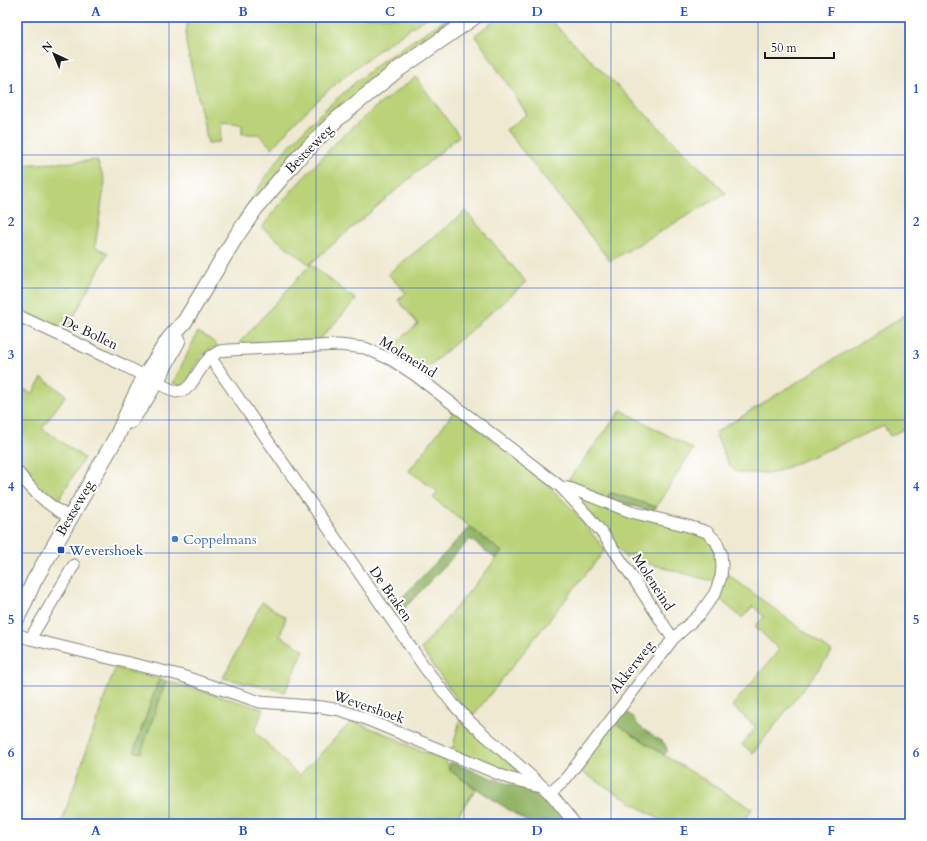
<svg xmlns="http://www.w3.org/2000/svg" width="927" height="841" font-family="Cardo,serif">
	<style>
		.green { fill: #bad378; stroke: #6b784a }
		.forest { fill: #93b568; stroke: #586842 }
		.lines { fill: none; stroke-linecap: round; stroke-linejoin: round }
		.minor-casing { stroke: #858276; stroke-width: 13 }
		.secondary-casing { stroke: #858276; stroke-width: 17 }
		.minor { stroke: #fff; stroke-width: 11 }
		.secondary { stroke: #fff; stroke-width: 15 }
		.grid { fill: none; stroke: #1d4ed8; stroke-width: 1; stroke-opacity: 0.55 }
		.shop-dot { fill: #3f7fe0; stroke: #fff; stroke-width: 1.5 }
		.transit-dot { fill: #1a4fb4; stroke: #fff; stroke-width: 1.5 }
		.labels { text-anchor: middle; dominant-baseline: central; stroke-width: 4; stroke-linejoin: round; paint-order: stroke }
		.street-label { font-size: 14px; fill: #1c1c1c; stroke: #fff }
		.shop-label { font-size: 14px; fill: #366cbe; stroke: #fff; text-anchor: start }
		.transit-label { font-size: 14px; fill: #164399; stroke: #fff; text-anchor: start }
		.neatline { fill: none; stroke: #1d4ed8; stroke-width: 1.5 }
		.grid-label { font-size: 13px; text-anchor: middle; font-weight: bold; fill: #1d4ed8 }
	</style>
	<rect width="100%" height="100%" fill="#fff"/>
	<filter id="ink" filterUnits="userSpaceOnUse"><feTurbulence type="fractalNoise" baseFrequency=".025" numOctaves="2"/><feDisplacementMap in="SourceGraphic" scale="8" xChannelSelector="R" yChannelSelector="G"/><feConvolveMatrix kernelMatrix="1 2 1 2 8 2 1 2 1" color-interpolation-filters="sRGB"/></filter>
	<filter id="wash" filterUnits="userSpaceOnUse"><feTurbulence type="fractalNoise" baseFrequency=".012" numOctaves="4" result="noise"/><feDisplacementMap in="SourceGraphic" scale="16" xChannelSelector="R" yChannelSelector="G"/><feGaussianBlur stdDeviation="0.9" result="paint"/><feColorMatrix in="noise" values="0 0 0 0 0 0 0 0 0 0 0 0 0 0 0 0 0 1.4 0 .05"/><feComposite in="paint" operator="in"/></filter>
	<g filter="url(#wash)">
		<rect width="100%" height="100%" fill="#eee9d0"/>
		<path class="green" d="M188,17h240c-58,36 -111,78 -156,131l-14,-14h-16v-10l-20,-2 -2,20 -12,1 -22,-100v-10z
			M449,17h18l-73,50 -163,164 28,-44 25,-36 39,-40 35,-31 24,-19z
			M500,17h47l179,176 -116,68 -104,-131 21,-16 -52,-79z
			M416,77l43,59 -149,128 46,36 -37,40 -80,3 71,-78 -48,-37 9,-13 24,-28 43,-47 39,-34z
			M97,160l8,21 -10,66 13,6 -42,78c-16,-8 -35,-13 -49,-25v-141l58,-3z
			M466,211l60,71 -99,86 -5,6 -36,-23 32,-27 -20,-24 8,-7 -18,-19z
			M910,312v132l-6,-15 -14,7 -6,-10 -111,47h-32l-6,-2 -6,-6 -14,-32z
			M198,332l13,8 7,6c-3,2 -8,3 -11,6 -6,3 -11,12 -14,17 -4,8 -5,14 -13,17l-7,-3z
			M42,378l24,17 -24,33 42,30 -28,46 -8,-7 -20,-20 -11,-14v-78l15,9z
			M455,410l89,71 29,29 32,40 -133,167 -15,-18 -36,-50 81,-97 -69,-54 5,-6 -29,-21z
			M621,410l72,39 -37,58 -44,-14 -5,5 -40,-16z
			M576,495l126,41 9,5 7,17 -3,24 -90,-25z
			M726,573l106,79 -79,101 -11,-8 14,-18 -24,-21 47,-56 -24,-24 9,-9 -11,-11 -11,12 -26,-22z
			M262,602l24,15 -6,19 24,14 -19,42 -62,-14z
			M115,668l44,11 -25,71 6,3 26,-72 36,10 61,18 -8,22 44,45 53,-55 36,14 26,13 32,12 3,10 27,19 -24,35h-391z
			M460,720l13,12 50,40 6,7 -19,-5 -58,-24z
			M614,722l50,33 88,54 -9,15h-76l-90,-55z"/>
		<path class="forest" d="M610,493h2l44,14 -3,5 -46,-14z
			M470,527l32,25 -6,7 -26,-20 -73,77 -5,-8z
			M159,679l7,2 -25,72 -7,-2z
			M623,710l10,7 4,7 7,6 20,13 3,6v3l-3,3 -50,-33z
			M450,762l58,22 32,9 29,31h-39l-81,-54z"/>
	</g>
	<g filter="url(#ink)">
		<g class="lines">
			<defs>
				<path id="minor" d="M17,313l4,4 102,48 43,22 10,5 9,-2 6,-6 13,-20 6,-7 10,-6 9,-1 110,-5 26,3 27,12 23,15 146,112 26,28 16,19 34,50 36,55
					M210,357l215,311 28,36 16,17 81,72 25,31
					M17,471c15,20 32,36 53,46
					M17,634l13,5 149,36 81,27 62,5 18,3 21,7 147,61 33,8
					M30,639l44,-74
					M550,793l14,-12 109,-142 27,-25 15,-21 6,-16 1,-11 -1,-13 -5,-12 -9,-9 -19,-6 -57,-14 -59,-23 -11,-2"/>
				<path id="secondary" d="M130,421l13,-18 13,-21 22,-42
					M17,618l4,-8 13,-29 83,-145 17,-38 11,-22 24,-37 16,-18 50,-83 20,-29 44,-52 37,-37 60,-49 78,-54"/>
			</defs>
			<use href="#minor" class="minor-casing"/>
			<use href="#secondary" class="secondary-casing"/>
			<use href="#minor" class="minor"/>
			<use href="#secondary" class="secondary"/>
		</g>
	</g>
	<path class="grid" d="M169,17v807M316,17v807M464,17v807M611,17v807M758,17v807M17,155h893M17,288h893M17,420h893M17,553h893M17,686h893"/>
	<circle class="shop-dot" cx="175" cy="539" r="4"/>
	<rect class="transit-dot" x="57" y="546" width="8" height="8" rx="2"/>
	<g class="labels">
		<g class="street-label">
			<text transform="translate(309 149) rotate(-46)">Bestseweg</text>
			<text transform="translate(90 333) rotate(25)">De Bollen</text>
			<text transform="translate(408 357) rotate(32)">Moleneind</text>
			<text transform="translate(75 508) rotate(-60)">Bestseweg</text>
			<text transform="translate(653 582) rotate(57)">Moleneind</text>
			<text transform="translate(391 594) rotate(55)">De Braken</text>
			<text transform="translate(632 667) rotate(-52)">Akkerweg</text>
			<text transform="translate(369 707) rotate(19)">Wevershoek</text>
		</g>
		<g class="shop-label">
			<text x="183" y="539">Coppelmans</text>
		</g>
		<g class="transit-label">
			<text x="69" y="550">Wevershoek</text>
		</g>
	</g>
	<rect width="927" height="841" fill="none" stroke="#fff" stroke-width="44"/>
	<g transform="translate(54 54) rotate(316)" stroke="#ffffff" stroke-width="3" paint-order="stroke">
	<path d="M0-3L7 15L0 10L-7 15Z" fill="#1c1c1c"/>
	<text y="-6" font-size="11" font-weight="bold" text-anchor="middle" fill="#1c1c1c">N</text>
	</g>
	<path d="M765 52v6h69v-6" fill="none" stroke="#1c1c1c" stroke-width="2"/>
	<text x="771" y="52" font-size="12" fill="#1c1c1c" stroke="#ffffff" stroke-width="3" paint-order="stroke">50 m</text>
	<rect x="22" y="22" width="883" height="797" class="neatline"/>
	<g class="grid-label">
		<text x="96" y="16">A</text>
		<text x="243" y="16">B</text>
		<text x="390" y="16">C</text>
		<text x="537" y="16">D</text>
		<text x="684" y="16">E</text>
		<text x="831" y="16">F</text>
		<text x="11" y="93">1</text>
		<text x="916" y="93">1</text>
		<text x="11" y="226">2</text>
		<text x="916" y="226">2</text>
		<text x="11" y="359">3</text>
		<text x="916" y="359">3</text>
		<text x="11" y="491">4</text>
		<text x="916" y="491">4</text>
		<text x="11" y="624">5</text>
		<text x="916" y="624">5</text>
		<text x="11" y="757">6</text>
		<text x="916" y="757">6</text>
		<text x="96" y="835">A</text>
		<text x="243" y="835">B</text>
		<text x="390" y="835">C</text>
		<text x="537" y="835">D</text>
		<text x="684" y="835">E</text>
		<text x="831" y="835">F</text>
	</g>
</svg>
